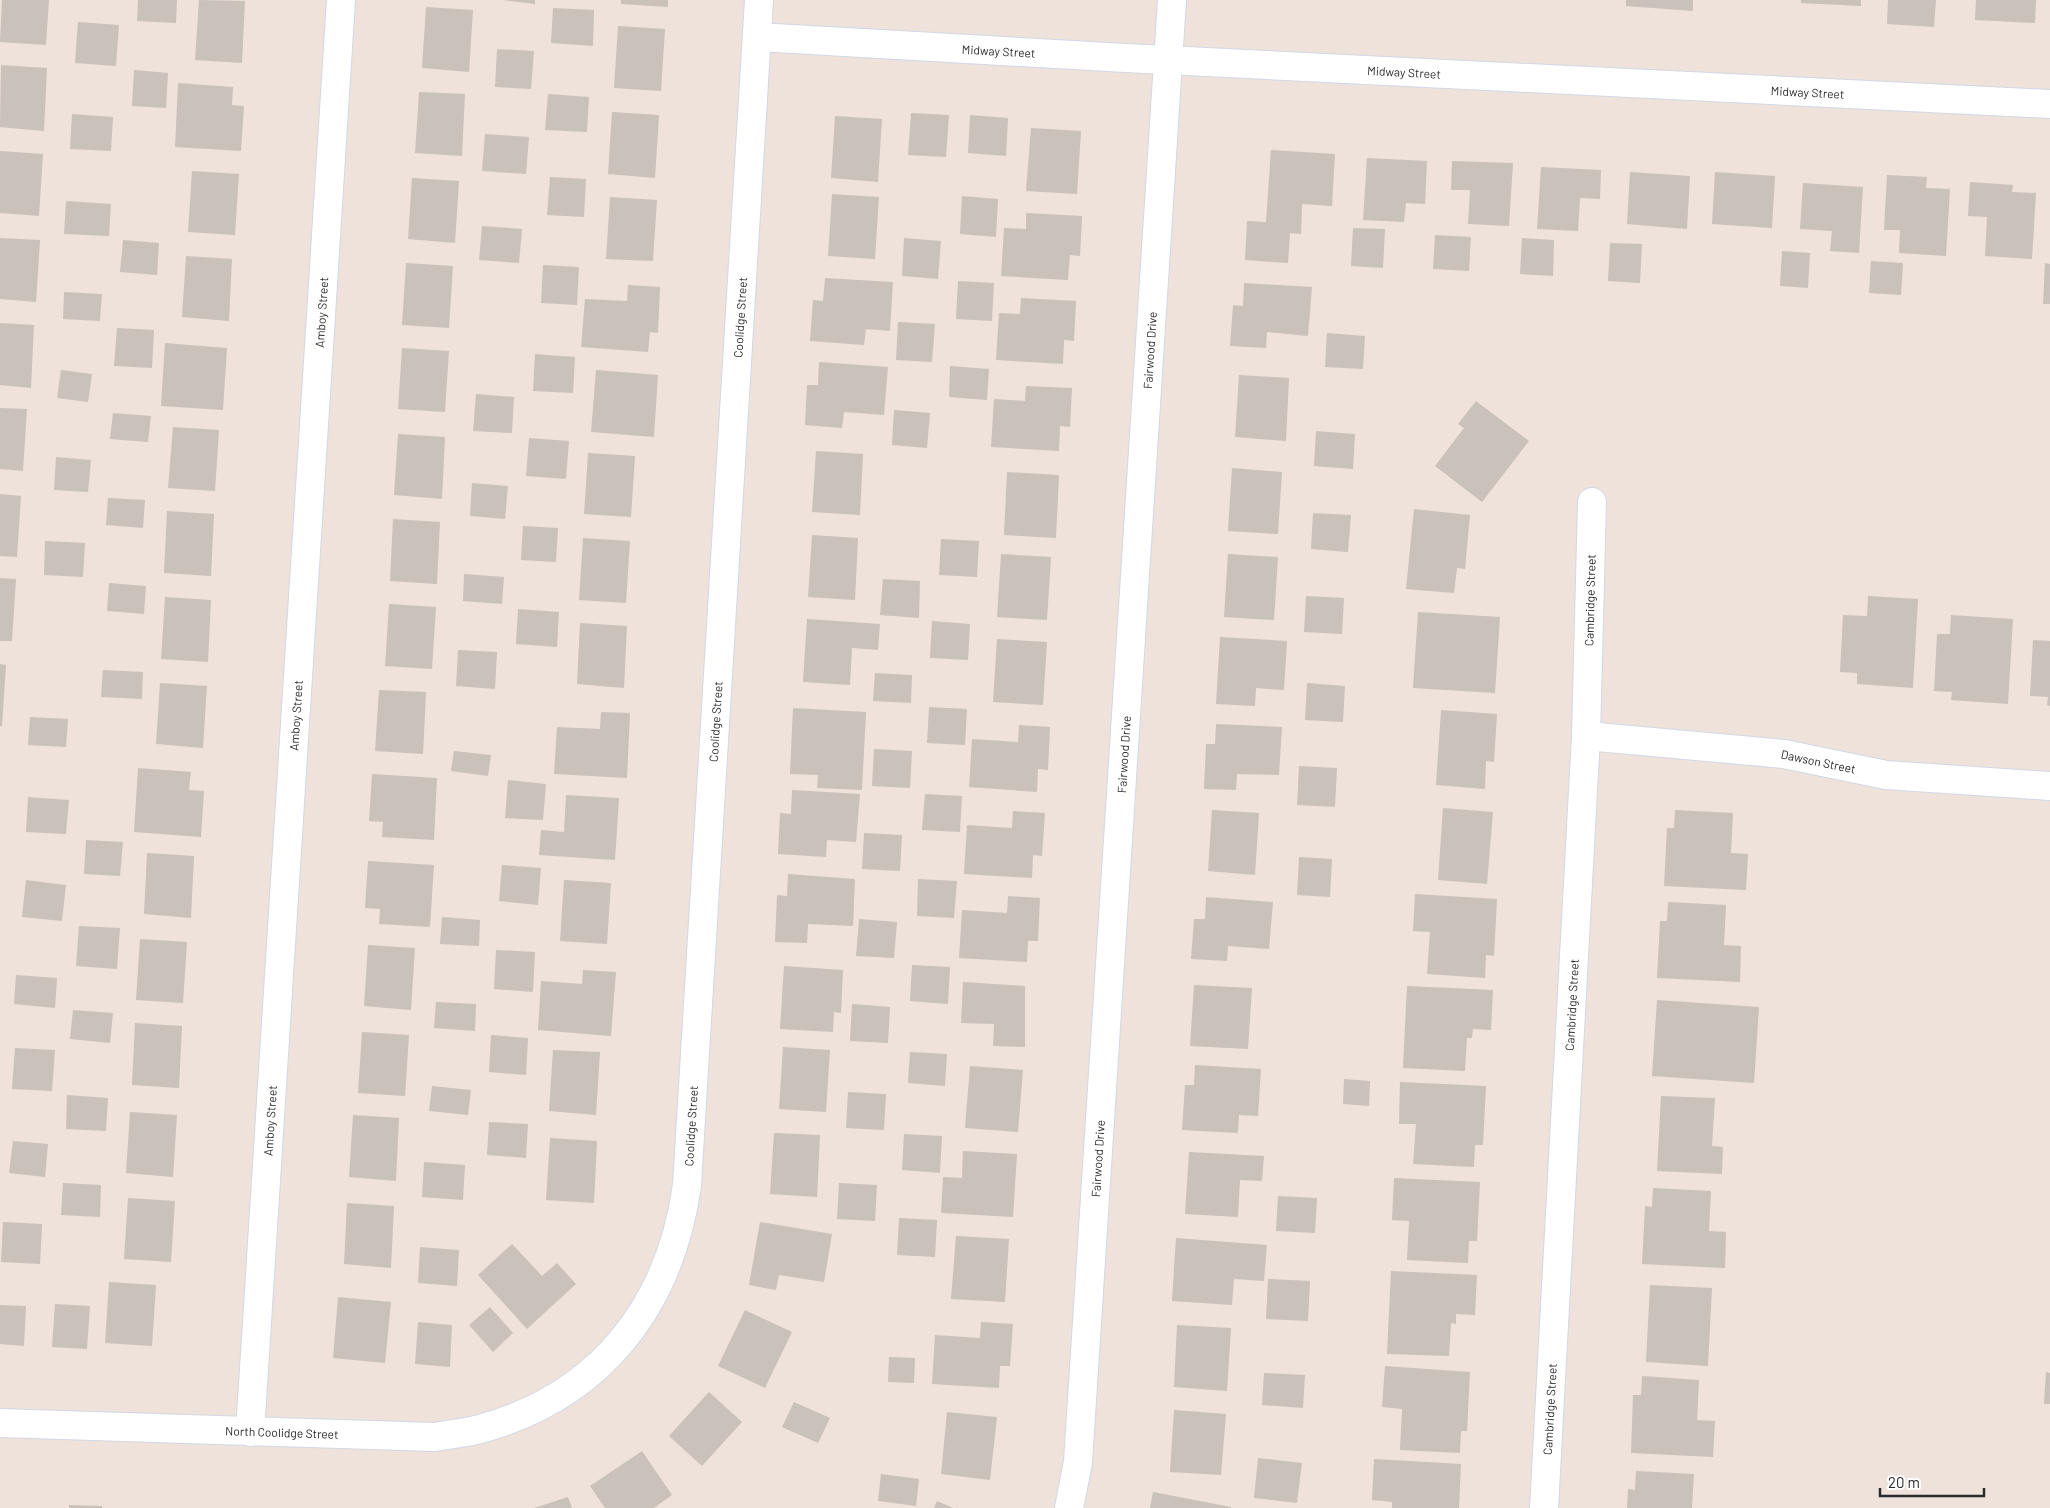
<svg xmlns="http://www.w3.org/2000/svg" width="2050" height="1508" font-family="Barlow,sans-serif">
	<style>
		.building { fill: #c9c1ba }
		.lines { fill: none; stroke-linecap: round; stroke-linejoin: round }
		.minor-casing { stroke: #d1d8e5; stroke-width: 30 }
		.minor { stroke: #fff; stroke-width: 28 }
		.labels { text-anchor: middle; dominant-baseline: central; stroke-width: 4.5; stroke-linejoin: round; paint-order: stroke }
		.street-label { font-size: 12px; fill: #2b2b2b; stroke: #fff }
	</style>
	<rect width="100%" height="100%" fill="#eee2db"/>
	<path class="building" d="M2,0h47l-3,45 -46,-3z
		M138,0h39l-1,23 -39,-2z
		M199,0l46,1 -3,62 -47,-3z
		M502,0h33v4z
		M621,0h47v7l-47,-3z
		M1626,0h67v11l-67,-5z
		M1801,0h60v6l-60,-3z
		M1888,0h48l-2,27 -47,-3z
		M1976,0h60l-1,23 -60,-3z
		M426,7l47,3 -4,62 -47,-4z
		M553,8l41,2 -1,36 -42,-3z
		M78,22l41,3 -3,41 -41,-3z
		M618,26l47,3 -4,62 -47,-3z
		M497,49l37,2 -3,38 -36,-2z
		M1,65l46,3 -3,63 -44,-4z
		M134,70l34,3 -2,35 -34,-2z
		M178,83l55,4 -1,18 12,1 -3,45 -66,-4z
		M419,92l46,2 -3,62 -47,-3z
		M548,94l41,3 -2,35 -42,-2z
		M612,112l47,3 -4,63 -47,-4z
		M911,113l38,2 -3,42 -38,-2z
		M72,114l41,3 -2,34 -41,-2z
		M970,115l38,3 -2,38 -38,-3z
		M835,116l47,3 -4,63 -47,-4z
		M1031,128l50,3 -4,63 -51,-3z
		M485,134l44,3 -3,37 -44,-3z
		M1271,150l64,4 -3,52 -30,-2 -1,30 -11,-1 -2,30 -43,-3 2,-39 19,1z
		M0,151l43,3 -4,62 -39,-3z
		M1367,158l60,3 -2,43 -19,-1 -2,19 -41,-2z
		M1452,161l61,2 -4,63 -41,-2 2,-34h-19z
		M1541,167l60,3 -1,29 -20,-1 -2,33 -41,-2z
		M192,171l47,3 -4,61 -47,-3z
		M1630,172l60,4 -3,53 -60,-5z
		M1715,172l60,4 -3,52 -60,-4z
		M1887,175l40,2 -1,11 24,1 -4,67 -47,-3 1,-23h-16z
		M550,177l36,2 -2,38 -37,-2z
		M412,178l47,3 -4,62 -47,-4z
		M1970,182l43,3 -1,7 24,1 -4,66 -47,-3 2,-39 -19,-1z
		M1803,183l60,4 -4,66 -29,-2 2,-20 -32,-2z
		M832,194l47,3 -4,62 -47,-3z
		M962,196l36,3 -2,38 -36,-3z
		M610,197l47,3 -4,61 -47,-2z
		M66,201l45,3 -2,32 -45,-2z
		M1026,213l56,3 -2,40 -10,-1 -2,25 -67,-4 3,-48 22,1z
		M482,226l40,3 -3,34 -40,-3z
		M1353,228l32,1 -2,39 -32,-2z
		M1435,235l36,2 -2,34 -36,-2z
		M0,238l40,2 -4,62 -36,-3z
		M904,238l37,3 -3,38 -36,-3z
		M1522,238l32,2 -1,36 -33,-2z
		M123,240l36,3 -2,32 -37,-3z
		M1610,243l32,1 -2,39 -32,-2z
		M1782,251l28,2 -2,35 -28,-2z
		M186,256l46,3 -3,62 -47,-4z
		M1871,261l32,2 -2,32 -32,-2z
		M406,263l47,3 -4,62 -47,-3z
		M2045,263l5,1v40h-7z
		M543,265l36,2 -2,38 -36,-2z
		M825,278l68,4 -3,49 -24,-2 -2,16 -54,-4 3,-41 10,1z
		M958,281l36,2 -2,38 -36,-2z
		M1244,283l68,4 -4,49 -41,-4 -1,16 -36,-2 3,-41 10,1z
		M628,285l32,2 -2,46 -8,-1 -2,20 -67,-5 4,-48 42,2z
		M64,292l38,2 -2,27 -37,-2z
		M1021,298l55,3 -2,40 -10,-1 -1,24 -67,-4 3,-47 21,1z
		M898,322l37,2 -3,38 -36,-2z
		M0,323l34,2 -3,63 -31,-3z
		M117,328l37,2 -2,38 -38,-2z
		M1327,333l38,3 -2,33 -38,-2z
		M165,343l62,5 -4,62 -62,-4z
		M402,348l47,3 -4,61 -47,-3z
		M535,354l40,3 -2,36 -40,-2z
		M819,362l69,5 -4,48 -40,-3 -2,16 -37,-3 2,-40h11z
		M950,366l39,3 -2,31 -38,-3z
		M61,370l31,4 -4,28 -31,-4z
		M596,370l62,5 -4,62 -63,-5z
		M1239,375l50,3 -3,63 -51,-4z
		M1026,386l46,2 -2,39 -10,-1 -1,25 -68,-4 3,-48 31,2z
		M476,394l38,3 -2,36 -39,-2z
		M1476,401l53,40 -47,61 -47,-36 29,-38 -6,-4z
		M0,408l27,1 -4,62 -23,-2z
		M894,410l36,3 -3,35 -35,-3z
		M113,413l38,3 -3,26 -38,-3z
		M173,427l46,3 -4,61 -47,-3z
		M1316,431l39,3 -2,35 -39,-3z
		M398,434l47,3 -3,62 -48,-4z
		M529,438l40,3 -3,38 -40,-3z
		M816,451l47,3 -3,61 -48,-3z
		M588,453l47,3 -4,61 -47,-3z
		M56,457l35,3 -3,32 -34,-2z
		M1232,468l50,4 -4,62 -50,-3z
		M1007,472l52,3 -3,63 -52,-3z
		M472,483l36,3 -3,33 -35,-3z
		M0,494l21,2 -4,61 -17,-1z
		M108,498l37,2 -2,28 -37,-3z
		M1414,509l56,6 -5,54 -8,-1 -3,25 -48,-4z
		M167,511l47,3 -3,62 -47,-3z
		M1313,513l38,2 -3,37 -37,-3z
		M393,519l47,3 -3,62 -47,-3z
		M523,526l35,2 -2,34 -35,-2z
		M812,535l46,3 -3,62 -47,-3z
		M583,538l47,3 -4,62 -47,-3z
		M941,539l38,2 -2,36 -38,-2z
		M45,541l40,2 -2,34 -39,-2z
		M1001,554l50,3 -4,63 -50,-3z
		M1228,554l50,3 -4,63 -50,-3z
		M464,574l40,3 -2,27 -39,-3z
		M0,578l16,1 -4,62h-12z
		M883,579l37,2 -1,37 -39,-3z
		M109,583l37,3 -2,28 -37,-3z
		M1306,596l38,2 -2,36 -38,-2z
		M1868,596l50,3 -5,89 -56,-4v-11l-17,-1 3,-57 24,1z
		M165,597l46,3 -3,62 -47,-3z
		M389,604l47,3 -4,62 -47,-3z
		M518,609l41,3 -2,35 -41,-3z
		M1418,612l82,5 -5,76 -82,-5z
		M1951,615l62,4 -5,85 -57,-4 1,-8 -18,-1 3,-57h13z
		M807,619l73,5 -2,26 -26,-2 -2,37 -47,-3z
		M932,621l38,3 -2,36 -38,-2z
		M580,623l47,3 -3,62 -47,-4z
		M1220,637l67,4 -3,49 -28,-2 -1,18 -39,-2z
		M997,639l50,3 -4,63 -50,-3z
		M2033,640l17,1v65l-3,-1 1,-8 -18,-1z
		M458,650l39,2 -2,37 -39,-3z
		M0,664l6,1 -4,61h-2z
		M103,670l40,2 -1,27 -41,-2z
		M875,673l37,2 -1,28 -38,-2z
		M160,683l47,3 -4,62 -47,-4z
		M1307,683l38,3 -2,36 -38,-2z
		M379,690l47,2 -3,62 -48,-3z
		M929,707l38,2 -2,36 -38,-2z
		M793,708l73,4 -4,78 -45,-2 1,-13 -28,-1z
		M1441,710l56,4 -3,48 -8,-1 -1,28 -49,-4z
		M601,712l29,1 -3,65 -73,-4 3,-47 43,2z
		M30,717l38,2 -2,28 -38,-2z
		M1216,724l66,3 -3,48 -42,-1 -1,16 -32,-1 2,-45h9z
		M1019,725l31,2 -2,43 -10,-1 -1,23 -68,-5 3,-48 46,3z
		M874,749l38,2 -2,37 -38,-2z
		M454,751l37,4 -3,21 -37,-5z
		M1299,766l38,2 -2,39 -38,-2z
		M138,768l53,4 -2,18 15,1 -3,46 -67,-5z
		M372,774l65,4 -3,62 -52,-3 1,-15 -14,-1z
		M508,780l38,4 -3,36 -38,-2z
		M792,790l68,4 -4,48 -29,-2 -1,17 -48,-3 2,-41 11,1z
		M925,794l37,2 -2,36 -38,-2z
		M566,795l53,3 -4,62 -76,-5 2,-25 23,2z
		M28,797l41,3 -3,34 -40,-2z
		M1443,808l50,4 -6,72 -49,-4z
		M1212,810l47,3 -4,62 -47,-4z
		M1675,810l58,3 -2,40 17,1 -2,36 -82,-4 3,-58h7z
		M1013,811l32,2 -3,43 -9,-1 -1,23 -68,-4 3,-49 45,3z
		M864,833l38,2 -2,36 -38,-2z
		M86,840l37,2 -3,34 -36,-2z
		M147,853l47,3 -3,62 -47,-4z
		M1299,857l33,2 -2,38 -33,-2z
		M368,861l66,4 -4,62 -51,-3 1,-15 -15,-1z
		M502,865l39,3 -3,37 -39,-4z
		M788,874l67,5 -2,47 -45,-2 -1,19 -32,-1 2,-47 10,1z
		M918,879l39,2 -3,37 -37,-2z
		M26,880l40,5 -4,36 -40,-4z
		M564,880l47,3 -4,61 -47,-3z
		M1415,894l82,5 -3,57 -8,-1 -1,23 -58,-4 3,-42 -17,-1z
		M1008,896l32,2 -2,43h-10l-1,21 -68,-4 3,-48 45,3z
		M1206,897l67,5 -4,47 -41,-3 -1,15 -36,-2 3,-40h11z
		M1668,902l58,3 -2,40 17,1 -1,36 -83,-4 3,-57h7z
		M442,917l38,3 -1,26 -39,-2z
		M859,919l38,3 -3,36 -38,-2z
		M79,926l41,2 -3,41 -41,-3z
		M140,939l47,3 -4,61 -47,-3z
		M368,945l47,3 -4,62 -47,-4z
		M496,950l39,2 -2,40 -39,-3z
		M912,965l38,2 -2,37 -38,-3z
		M784,966l59,4 -2,43 -7,-1 -1,20 -53,-3z
		M583,970l33,2 -5,64 -73,-6 3,-49 41,3z
		M16,975l41,3 -2,30 -41,-4z
		M963,982l62,4v61l-32,-1 1,-22 -33,-1z
		M1194,985l58,3 -4,61 -58,-3z
		M1407,986l86,4 -2,40 -18,-1 -1,9h-5l-2,33 -62,-3z
		M1657,1000l102,7 -5,76 -102,-7z
		M436,1002l40,2 -1,27 -41,-3z
		M852,1004l38,3 -2,36 -38,-2z
		M73,1010l40,3 -3,30 -40,-4z
		M135,1023l47,3 -3,62 -47,-3z
		M362,1032l47,3 -4,61 -47,-3z
		M491,1035l37,3 -2,37 -37,-3z
		M783,1047l47,3 -4,62 -47,-3z
		M15,1048l40,2 -3,41 -40,-2z
		M553,1050l47,2 -4,63 -47,-4z
		M910,1052l37,2 -2,32 -37,-3z
		M1195,1065l66,4 -3,47 -19,-1 -1,18 -56,-3 3,-45h9z
		M970,1066l53,4 -5,62 -53,-4z
		M1344,1079l26,2 -1,25 -26,-2z
		M1400,1082l86,4 -3,59h-8l-1,22 -61,-3 3,-40h-17z
		M432,1086l39,4 -3,25 -39,-4z
		M848,1092l38,2 -2,36 -38,-2z
		M67,1095l41,3 -2,33 -40,-2z
		M1661,1096l54,2 -3,48 11,1 -1,27 -65,-3z
		M130,1112l47,3 -4,62 -47,-4z
		M353,1115l46,3 -3,63 -47,-4z
		M489,1122l39,2 -2,34 -39,-3z
		M774,1133l46,2 -3,62 -47,-3z
		M904,1134l38,2 -2,37 -38,-3z
		M550,1138l47,3 -3,62 -48,-3z
		M13,1141l35,3 -3,33 -36,-4z
		M963,1151l54,3 -4,63 -72,-4 2,-36 19,1z
		M1189,1152l75,4 -2,25 -22,-1 -2,37 -53,-3z
		M424,1162l41,3 -2,35 -41,-3z
		M1394,1178l86,4 -3,59h-8l-1,22 -61,-3 2,-39 -17,-1z
		M63,1183l38,2 -1,32 -39,-2z
		M839,1183l38,2 -2,36 -38,-2z
		M1653,1188l58,3 -2,40 17,1 -1,36 -83,-4 3,-58 7,1z
		M1278,1196l39,2 -2,35 -39,-2z
		M128,1198l47,3 -4,61 -47,-3z
		M347,1203l47,3 -3,62 -47,-4z
		M899,1218l38,2 -2,37 -38,-2z
		M3,1222l39,2 -2,40 -39,-2z
		M760,1222l72,12 -8,48 -45,-7 -3,15 -27,-5z
		M956,1236l53,3 -4,63 -54,-3z
		M1176,1238l91,7 -3,36 -30,-2 -2,26 -60,-4z
		M512,1244l30,32 15,-13 19,21 -49,45 -49,-54z
		M420,1247l39,3 -2,36 -39,-3z
		M1391,1271l86,4 -2,40 -19,-1v10l-5,-1 -2,33 -62,-2z
		M1268,1279l42,2 -2,40 -42,-2z
		M109,1282l47,3 -4,61 -47,-3z
		M1650,1285l62,3 -4,78 -62,-4z
		M338,1297l53,5 -6,61 -52,-5z
		M55,1304l35,2 -3,43 -35,-2z
		M0,1305l26,1 -2,40 -24,-2z
		M490,1307l23,26 -20,19 -24,-27z
		M745,1310l47,22 -27,56 -47,-22z
		M418,1322l34,3 -2,42 -35,-3z
		M981,1322l32,2 -3,42h-10l-1,22 -67,-4 3,-49 45,3z
		M1177,1325l54,3 -4,63 -53,-4z
		M889,1357l26,1 -1,25 -26,-1z
		M1385,1366l85,6 -3,59h-6l-1,22 -60,-3 2,-41 -20,-2z
		M2046,1372l4,1v31h-6z
		M1264,1373l41,2 -2,33 -41,-3z
		M1642,1376l57,4 -2,40 18,1 -2,36 -82,-4 2,-58h8z
		M709,1392l33,30 -40,44 -33,-30z
		M794,1402l36,16 -12,25 -36,-16z
		M1174,1410l52,4 -5,61 -51,-3z
		M947,1412l50,5 -7,63 -49,-6z
		M642,1451l30,44 -18,13h-49l-15,-22z
		M1258,1458l44,5 -5,40 -43,-5z
		M1374,1459l87,5 -2,44h-67v-6l-20,-2z
		M1636,1471l58,3 -2,34h-65l1,-19 7,1z
		M881,1474l38,5 -3,27 -38,-5z
		M1153,1492l78,15v1h-81z
		M568,1497l4,11h-38z
		M937,1501l16,7h-19z
		M69,1505l33,1v2h-33z"/>
	<g class="lines">
		<defs>
			<g id="minor">
				<path id="s1" d="M757,37l369,21 924,46"/>
				<path id="s2" d="M1586,736l198,18 102,21 164,11"/>
				<path id="s3" d="M0,1423l435,14c15,-3 31,-4 45,-8 121,-33 190,-123 207,-244l72,-1185"/>
				<path id="s4" d="M250,1432l91,-1432"/>
				<path id="s5" d="M1069,1508l9,-46 94,-1462"/>
				<path id="s6" d="M1544,1508l42,-772 6,-234"/>
			</g>
		</defs>
		<use href="#minor" class="minor-casing"/>
		<use href="#minor" class="minor"/>
	</g>
	<g class="labels">
		<g class="street-label">
			<text stroke="none"><textPath href="#s1" startOffset="242">Midway Street</textPath></text>
			<text stroke="none"><textPath href="#s1" startOffset="648">Midway Street</textPath></text>
			<text stroke="none"><textPath href="#s1" startOffset="1052">Midway Street</textPath></text>
			<text stroke="none"><textPath href="#s4" startOffset="1122">Amboy Street</textPath></text>
			<text stroke="none"><textPath href="#s3" startOffset="1691">Coolidge Street</textPath></text>
			<text stroke="none"><textPath href="#s5" startOffset="1161">Fairwood Drive</textPath></text>
			<text stroke="none"><textPath href="#s6" startOffset="909">Cambridge Street</textPath></text>
			<text stroke="none"><textPath href="#s4" startOffset="718">Amboy Street</textPath></text>
			<text stroke="none"><textPath href="#s3" startOffset="1286">Coolidge Street</textPath></text>
			<text stroke="none"><textPath href="#s5" startOffset="756">Fairwood Drive</textPath></text>
			<text stroke="none"><textPath href="#s2" startOffset="234">Dawson Street</textPath></text>
			<text stroke="none"><textPath href="#s6" startOffset="504">Cambridge Street</textPath></text>
			<text stroke="none"><textPath href="#s4" startOffset="312">Amboy Street</textPath></text>
			<text stroke="none"><textPath href="#s3" startOffset="881">Coolidge Street</textPath></text>
			<text stroke="none"><textPath href="#s5" startOffset="351">Fairwood Drive</textPath></text>
			<text stroke="none"><textPath href="#s6" startOffset="99">Cambridge Street</textPath></text>
			<text stroke="none"><textPath href="#s3" startOffset="282">North Coolidge Street</textPath></text>
		</g>
	</g>
	<path d="M1880 1488v8h104v-8" fill="none" stroke="#2b2b2b" stroke-width="2.5"/>
	<text x="1888" y="1488" font-size="15" fill="#2b2b2b" stroke="#ffffff" stroke-width="4" paint-order="stroke">20 m</text>
</svg>
